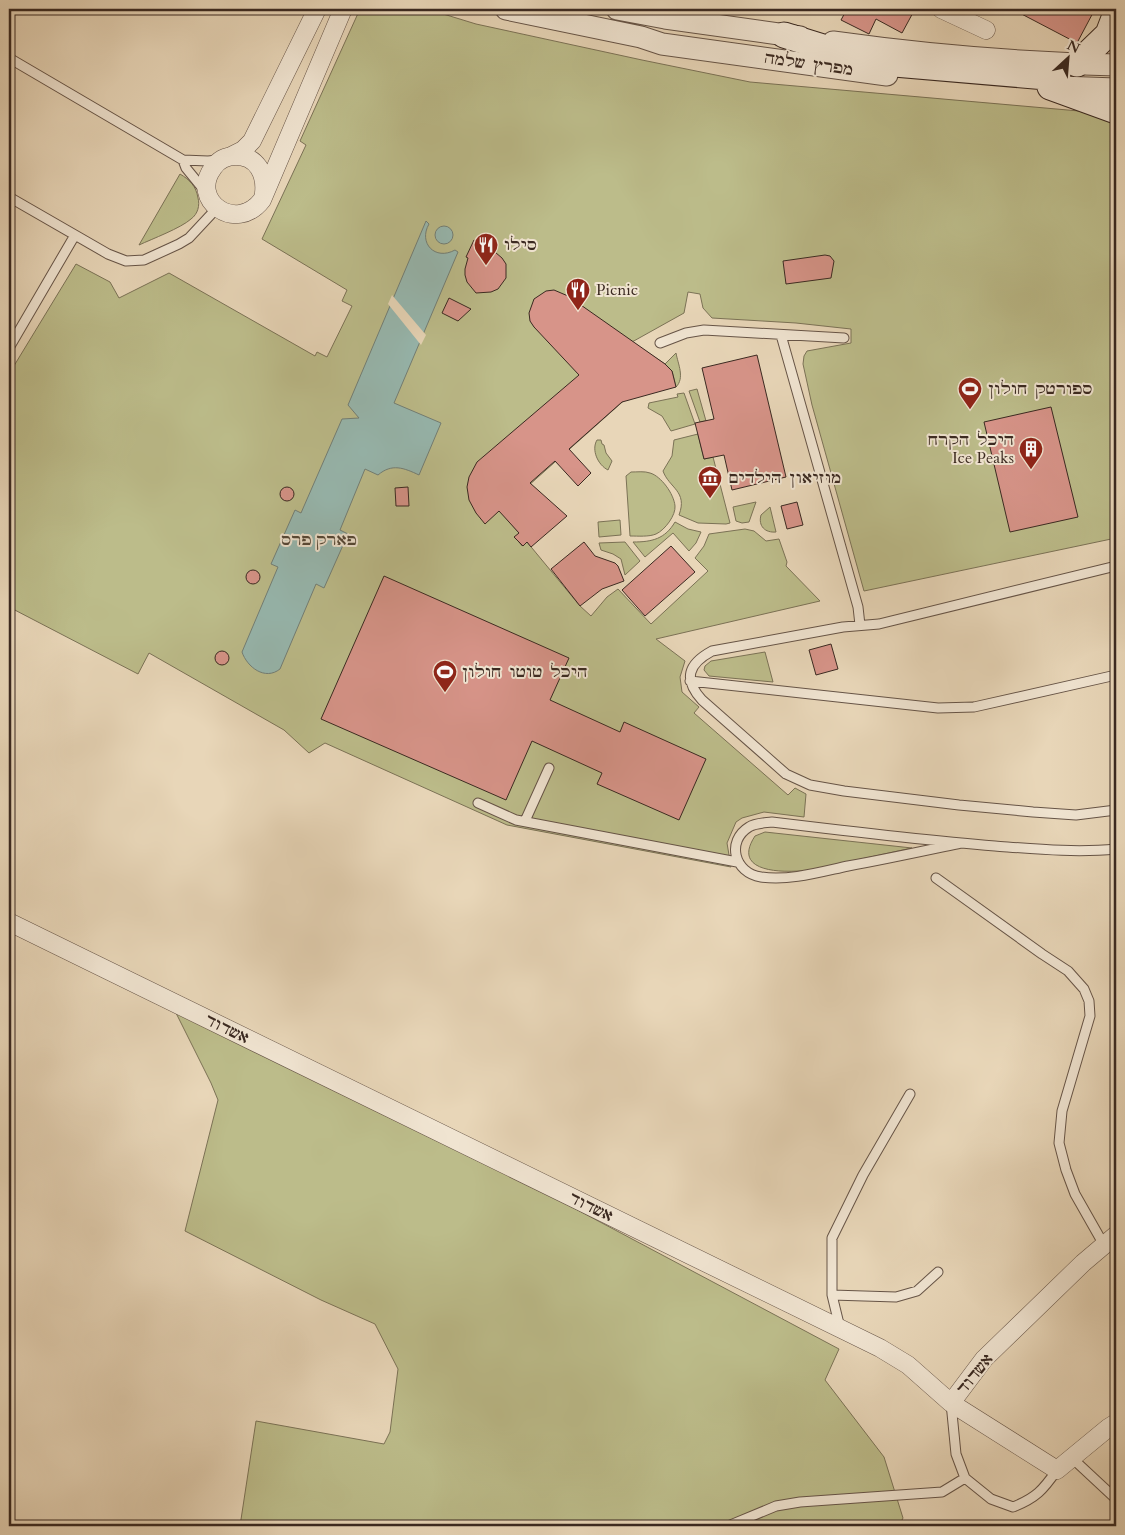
<svg xmlns="http://www.w3.org/2000/svg" width="1125" height="1535" font-family="Cardo,'Frank Ruhl Libre',serif">
	<style>
		.green { fill: #bcbc8a; stroke: #7b7256 }
		.water { fill: #97b9b1; stroke: #727f77 }
		.pier { fill: #e8d6b8 }
		.building { fill: #d79489; stroke: #3a2921 }
		.lines { fill: none; stroke-linecap: round; stroke-linejoin: round }
		.service-casing { stroke: #665447; stroke-width: 11 }
		.minor-casing { stroke: #665447; stroke-width: 19 }
		.tertiary-casing { stroke: #665447; stroke-width: 23 }
		.secondary-casing { stroke: #3a2921; stroke-width: 27 }
		.service { stroke: #f0e4d1; stroke-width: 9 }
		.minor { stroke: #f0e4d1; stroke-width: 18 }
		.tertiary { stroke: #f0e4d1; stroke-width: 21 }
		.secondary { stroke: #f0e4d1; stroke-width: 25 }
		.labels { text-anchor: middle; dominant-baseline: central; stroke-width: 4; stroke-linejoin: round; paint-order: stroke }
		.street-label { font-size: 16px; fill: #3a2921; stroke: #f0e4d1 }
		.poi-label { font-size: 16px; fill: #3a2921; stroke: #f0e4d1; text-anchor: start }
		.park-label { font-size: 16px; font-style: italic; fill: #544636; stroke: #f0e4d1 }
	</style>
	<rect width="100%" height="100%" fill="#e8d6b8"/>
	<filter id="stains"><feTurbulence type="fractalNoise" baseFrequency=".004" numOctaves="4"/><feColorMatrix values="0 0 0 0 .2 0 0 0 0 .09 0 0 0 0 .02 0 0 0 .5 -.17"/></filter>
	<radialGradient id="worn" r=".72"><stop offset=".6" stop-color="#630" stop-opacity="0"/><stop offset="1" stop-color="#630" stop-opacity=".3"/></radialGradient>
	<path class="green" d="M360,9h67l49,15 166,36 108,22 329,29 30,10 7,5v412l-252,53 -52,-186 -9,-41 1,-8 3,-5 44,-8v-14l-55,-6 -84,-5 -9,-10 -3,-14 -12,-2 -4,21 -52,29 33,22 11,-11c2,11 9,25 0,34l-4,-16 -7,-7 -165,147 19,22 -4,4 7,9 5,-4 53,64 11,10 16,-19 11,-8 33,35 57,-53 -13,-13 9,-12 5,-12 36,-5 9,2 12,10 13,-2 8,23 -1,4 34,35 -164,38 29,22 -5,16 2,15 17,15 -5,6 94,82 7,-7 11,6 -2,23 -40,-5 -22,6 -6,4 -9,21 4,24 -224,-42 -182,-82 -16,10 -25,-23 -135,-77 -11,21 -129,-67v-233l67,-110 34,18 9,16 50,-25 146,83 2,-4 10,5 25,-51 -10,-5 5,-11 -85,-51 44,-94 -6,-4z
		M180,174c10,6 16,12 18,24 2,7 0,16 -7,21 -10,9 -39,20 -52,26z
		M697,389l9,32 -6,1 -11,-31z
		M684,393l11,31 -24,7 -9,-15 -14,-8 1,-5 29,-6 -1,-3z
		M698,434l6,25 9,-2 17,66 -4,1 -28,-1 -19,-8c9,-24 -10,-27 -16,-44l9,-15 2,-16z
		M597,440h4l1,4 2,1 2,8 6,8 -4,9c-10,-5 -17,-20 -11,-30z
		M631,472c6,0 14,-1 19,1 11,3 24,21 25,33 1,9 -10,24 -19,28 -7,3 -18,2 -26,2l-4,-60z
		M756,502l-7,20 -7,1 -6,-2 -3,-14z
		M770,507l6,25c-11,1 -18,-6 -15,-17z
		M620,520l1,15 -22,2 -1,-15z
		M675,522l13,7 13,3 -5,11 -7,8 -16,-18 -28,24 -12,-15c19,0 32,-3 42,-20z
		M625,542l15,19 -15,14 -4,-16 -8,-5 -12,-4 -2,-7z
		M765,652l8,30 -64,-6 -5,-6 1,-4 6,-5z
		M765,832l147,16 -102,22c-24,3 -80,4 -55,-34z
		M176,1013l394,193 269,143 -14,31 59,77 19,61 -4,8h-659l16,-105 128,23 6,-12 8,-63 -23,-45 -54,-24 -136,-69 33,-131 -7,-17z"/>
	<path class="water" d="M426,221l3,3c-11,19 6,37 26,26l3,2 -64,151 47,20 -22,52c-15,-7 -27,-12 -41,0l-13,-6 -25,61 8,4 -24,54 -8,-4 -36,85c-15,12 -33,-2 -38,-17l36,-85 -7,-3 24,-54 6,3 41,-94 17,-1 -11,-13z
		M435 235a9 9 0 1 1 18 0a9 9 0 1 1-18 0Z"/>
	<path class="pier" d="M392,295l34,40 -5,10 -33,-41z"/>
	<path class="building" d="M847,9h68l-13,24 -26,-14 -7,15 -28,-14z
		M1012,9h83l-18,34z
		M474,240l15,7 13,11 4,6v14l-8,11 -7,3 -15,1 -9,-11 -2,-7v-6l3,-11 -2,-1z
		M825,255l5,1 4,5 -3,17 -45,6 -3,-23z
		M554,290l14,6 97,68 7,7 4,16 -54,15 -53,47 22,24 -13,13 -23,-25 -25,22 37,33 -36,31 -4,-5 -4,4 -9,-9 5,-4 -20,-22 -14,13 -9,-11 -7,-13 -2,-13 2,-10 8,-15 102,-87 -45,-48 -4,-6 -1,-8 5,-14 12,-8z
		M449,298l22,11 -13,12 -16,-8z
		M757,355l29,122 -54,13 -8,-35 -20,4 -9,-36 19,-4 -12,-51z
		M1051,407l27,110 -68,15 -26,-110z
		M408,487l1,19h-13l-1,-18z
		M280 494a7 7 0 1 1 14 0a7 7 0 1 1-14 0Z
		M797,502l6,23 -16,4 -6,-23z
		M584,542l11,14 20,7 3,3 6,15 -22,8 -22,17 -29,-37z
		M671,546l24,26 -50,44 -23,-26z
		M246 577a7 7 0 1 1 14 0a7 7 0 1 1-14 0Z
		M384,576l185,82 -19,42 70,32 4,-10 82,37 -27,61 -82,-36 5,-11 -70,-32 -26,59 -185,-81z
		M831,644l7,25 -22,6 -7,-25z
		M215 658a7 7 0 1 1 14 0a7 7 0 1 1-14 0Z"/>
	<g class="lines">
		<defs>
			<path id="service" d="M9,58l174,102 25,1 10,-1
				M183,160l3,8 18,22
				M9,197l99,57 18,7 18,-1 35,-16 10,-6 28,-30
				M781,335l77,272 2,18
				M660,343l26,-10 18,-3 140,8
				M9,348l66,-113
				M1116,566l-237,58 -36,3 -131,24c-24,13 -29,28 -10,49l84,74 24,11 34,6 115,14 74,7 43,3 40,-5
				M690,681l248,27 36,-1 142,-32
				M478,803l38,17 221,42
				M525,821l24,-53
				M961,843c-38,8 -75,16 -113,23 -28,6 -58,15 -87,11 -27,-4 -35,-36 -12,-50 6,-4 16,-4 23,-5 74,9 148,18 223,24 40,3 81,7 121,3
				M936,878l106,76 26,17 16,18 5,12 1,15 -28,95 -3,32 7,27 9,24 29,51
				M832,1295l64,2 21,-6 21,-19
				M840,1328l-8,-33v-57l31,-63 47,-81
				M951,1403l5,51 9,24 26,21 22,8c23,-9 30,-17 44,-37
				M1072,1458l44,41
				M728,1526l48,-20 24,-4 142,-10 23,-14"/>
			<path id="minor" d="M941,9l45,21
				M231,156l12,-6 9,-9 65,-132
				M264,193c2,-19 -7,-37 -28,-37 -10,0 -18,4 -23,12 -24,32 23,66 49,32l81,-191
				M9,922l871,426 28,17 43,38 33,-44 99,-96 33,-28
				M951,1403l106,67 51,-42 8,-5"/>
			<path id="tertiary" d="M506,9l135,28 21,7 225,31
				M617,9l48,9 135,19
				M833,42c93,13 189,21 283,23
				M1060,87l56,2"/>
			<path id="secondary" d="M784,35l87,27 187,16
				M1077,64l31,-30 8,-21
				M1050,87l66,24"/>
		</defs>
		<use href="#service" class="service-casing"/>
		<use href="#minor" class="minor-casing"/>
		<use href="#tertiary" class="tertiary-casing"/>
		<use href="#secondary" class="secondary-casing"/>
		<use href="#service" class="service"/>
		<use href="#minor" class="minor"/>
		<use href="#tertiary" class="tertiary"/>
		<use href="#secondary" class="secondary"/>
	</g>
	<defs>
		<symbol id="restaurant-pin" viewBox="-11 -11 22 30"><path d="M0 17L-7.5 6A9.5 9.5 0 1 1 7.5 6Z" fill="#8f2418" stroke="#f0e4d1"/><path d="M-5-6h1v4h1v-4h1v4h1v-4h1v5L-1.5 .5V6h-2V.5L-5-1ZM5-6V6H3V1.5H1.5Q1.5-4 5-6Z" fill="#fff"/></symbol>
		<symbol id="stadium-pin" viewBox="-11 -11 22 30"><path d="M0 17L-7.5 6A9.5 9.5 0 1 1 7.5 6Z" fill="#8f2418" stroke="#f0e4d1"/><path d="M0-5a6.5 5 0 1 0 0 10a6.5 5 0 1 0 0-10ZM-3.5-1.8h7v3.6h-7Z" fill="#fff"/></symbol>
		<symbol id="building-pin" viewBox="-11 -11 22 30"><path d="M0 17L-7.5 6A9.5 9.5 0 1 1 7.5 6Z" fill="#8f2418" stroke="#f0e4d1"/><path d="M-4-6H4V6H1V3H-1V6H-4ZM-2.5-4.3h1.7v1.8h-1.7ZM.8-4.3h1.7v1.8H.8ZM-2.5-1h1.7V.8h-1.7ZM.8-1h1.7V.8H.8Z" fill="#fff"/></symbol>
		<symbol id="museum-pin" viewBox="-11 -11 22 30"><path d="M0 17L-7.5 6A9.5 9.5 0 1 1 7.5 6Z" fill="#8f2418" stroke="#f0e4d1"/><path d="M0-6L6-3V-2H-6V-3ZM-5-1h2V3h-2ZM-1-1h2V3h-2ZM3-1h2V3H3ZM-6 4H6V6H-6Z" fill="#fff"/></symbol>
	</defs>
	<g fill-rule="evenodd">
		<use href="#restaurant-pin" x="472" y="231" width="28" height="38"/>
		<use href="#restaurant-pin" x="564" y="276" width="28" height="38"/>
		<use href="#stadium-pin" x="956" y="375" width="28" height="38"/>
		<use href="#building-pin" x="1017" y="435" width="28" height="38"/>
		<use href="#museum-pin" x="696" y="464" width="28" height="38"/>
		<use href="#stadium-pin" x="431" y="658" width="28" height="38"/>
	</g>
	<g class="labels">
		<g class="street-label">
			<text transform="translate(809 64) rotate(8)">מפרץ שלמה</text>
			<text transform="translate(227 1029) rotate(26)">אשדוד</text>
			<text transform="translate(591 1207) rotate(26)">אשדוד</text>
			<text transform="translate(975 1374) rotate(-51)">אשדוד</text>
		</g>
		<g class="poi-label">
			<text x="504" y="245">סילו</text>
			<text x="596" y="290">Picnic</text>
			<text x="988" y="389">ספורטק חולון</text>
			<text x="1014" y="440" text-anchor="end">היכל הקרח<tspan x="1014" dy="18">Ice Peaks</tspan></text>
			<text x="728" y="478">מוזיאון הילדים</text>
			<text x="462" y="672">היכל טוטו חולון</text>
		</g>
		<g class="park-label">
			<text x="319" y="540">פארק פרס</text>
		</g>
	</g>
	<rect width="1125" height="1535" fill="none" stroke="#e8d6b8" stroke-width="30"/>
	<rect x="10" y="10" width="1105" height="1515" fill="none" stroke="#3a2921" stroke-width="2.5"/>
	<rect x="15" y="15" width="1095" height="1505" fill="none" stroke="#3a2921"/>
	<g transform="translate(1068 58) rotate(26)" stroke="#f0e4d1" stroke-width="4" paint-order="stroke">
	<path d="M0-4L9 19L0 12L-9 19Z" fill="#3a2921"/>
	<text y="-8" font-size="14" font-weight="bold" text-anchor="middle" fill="#3a2921">N</text>
	</g>
	<rect width="100%" height="100%" filter="url(#stains)"/>
	<rect width="100%" height="100%" fill="url(#worn)"/>
</svg>
